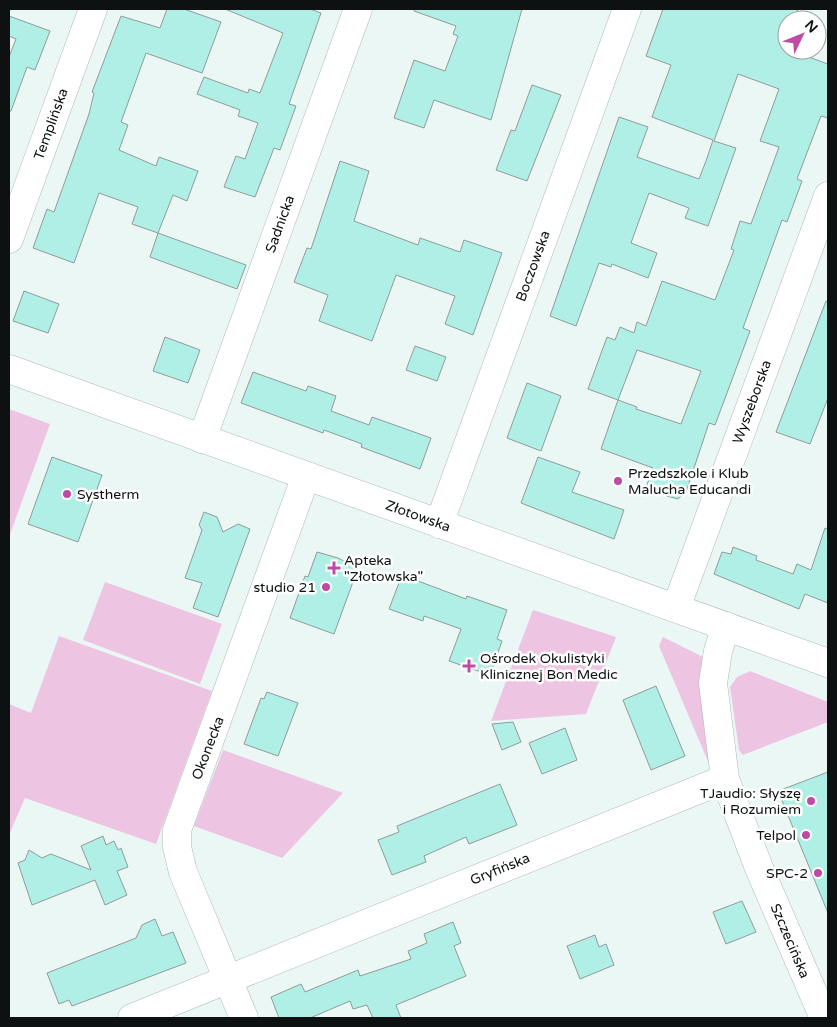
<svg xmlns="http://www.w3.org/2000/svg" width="837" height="1027" font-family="'Varela Round',sans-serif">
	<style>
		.green { fill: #edc5e2 }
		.building { fill: #b0efe6; stroke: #909c9a }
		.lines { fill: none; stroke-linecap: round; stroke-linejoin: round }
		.minor-casing { stroke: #aebab8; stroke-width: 29 }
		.tertiary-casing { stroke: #aebab8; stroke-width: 29 }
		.minor { stroke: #fff; stroke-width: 28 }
		.tertiary { stroke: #fff; stroke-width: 28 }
		.poi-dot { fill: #be4ca6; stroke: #fff; stroke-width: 2 }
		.labels { text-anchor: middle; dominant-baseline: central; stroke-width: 5; stroke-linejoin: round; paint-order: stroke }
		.street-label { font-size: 14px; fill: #0d1111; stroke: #fff }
		.poi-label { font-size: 14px; fill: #0d1111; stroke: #fff; text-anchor: start }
	</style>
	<rect width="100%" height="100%" fill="#ebf7f5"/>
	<path class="green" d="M9,409l41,15 -41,113z
		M105,582l117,42 -22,60 -117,-44z
		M533,610l83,27 -30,77 -95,7z
		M59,636l153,55 -56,153 -131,-46 -16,37v-131l22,9z
		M663,637l42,21 5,108 -51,-120z
		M750,671l78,31v20l-85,33 -4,-5 -9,-63 7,-10z
		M223,750l120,43 -61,65 -88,-32z"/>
	<path class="building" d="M167,9h17l37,13 -19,51 -56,-20 -25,69 7,3 -9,25 37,16 3,-9 39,14 -11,30 -14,-6 -15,38 -26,-9 6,-17 -39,-14 -25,70 -41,-15 14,-39 7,3 35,-98 5,-21 -2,-1 29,-76 39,12z
		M225,9h85l11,4 -32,91 7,2 -16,44 -6,-2 -19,49 -31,-10 12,-31 9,3 13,-36 -20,-7 2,-6 -43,-16 7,-17 44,16 1,-4 11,4 23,-60z
		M414,9h108l-31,111 -57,-20 -10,28 -30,-10 20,-58 31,11 13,-35 -5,-2 3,-8 -42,-15z
		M663,9h135l-4,11h-7v18l-3,10 44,16v54l-7,-2 -24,63 5,2 -15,41 -5,-2 -39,108 7,3 -23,62 -12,32 -6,-2 -23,69 -8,7 -33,-9 8,-22 -52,-19 17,-49 19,7 -1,2 45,15 20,-53 -64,-21 -19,50 -30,-11 19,-52 8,3 5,-13 14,6 3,-11 9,4 16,-45 53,19 19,-50 -3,-1 9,-28 11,3 28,-77 -19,-6 19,-52 -41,-15 -24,67 22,7 -28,78 -23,-8 4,-10 -40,-15 -18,50 26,10 -9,25 -36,-14 -1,3 -12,-4 -23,63 -26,-10 69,-199 29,10 -11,30 62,22 7,-18 7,-21 -61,-23 19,-52 -25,-9z
		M9,16l41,15 -15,39 -8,-3 -16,44h-2v-54l7,-18 -7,-3z
		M532,85l29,10 -34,86 -31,-11 15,-40 4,1z
		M340,161l29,10 -15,50 64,24 2,-7 40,14 4,-12 38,13 -29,82 -28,-11 10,-28 -59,-21 -24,66 -53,-20 9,-26 -34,-13 13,-34 4,1z
		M158,233l88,32 -9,24 -87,-32z
		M24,291l35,13 -11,29 -35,-12z
		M826,301l2,1v96l-18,46 -34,-12z
		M165,337l35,13 -12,33 -35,-12z
		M415,346l31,11 -9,24 -31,-11z
		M253,372l53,19 2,-5 28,10 -5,15 38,14 3,-8 59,21 -11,31 -59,-22 1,-3 -38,-14 -1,3 -82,-30z
		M527,383l34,13 -20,55 -34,-13z
		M52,457l50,18 -24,67 -50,-18z
		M538,457l42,15 -8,20 52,18 -10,29 -93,-36z
		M204,512l13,5 6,15 15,-8 12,5 -32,88 -25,-9 9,-25 -17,-5 17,-48 -3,-5z
		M825,528l3,1v74l-23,-9 -6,15 -85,-35 8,-22 9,2 2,-7 24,9 -1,4 37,14 4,-10 14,6z
		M317,552l21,6 20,10 -24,66 -44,-16 15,-42 3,1z
		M402,575l64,24 1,-3 40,14 -10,29 5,2 -12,34 -41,-14 12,-32 -37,-13 -1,5 -34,-12z
		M656,686l29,70 -34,14 -28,-70z
		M267,692l31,11 -20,53 -34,-12 17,-46 3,1z
		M513,722l8,20 -19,8 -10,-26z
		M565,728l12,32 -35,14 -13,-31z
		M828,772v141l-50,-122z
		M500,784l17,41 -48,19 -3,-7 -42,19 2,6 -34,13 -14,-35 21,-8 -2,-6z
		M103,836l3,9 8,-4 4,9 3,-2 7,19 -11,4 10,24 -22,10 -10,-25 -63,25 -14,-42 7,-3 4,-10 13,8 9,-4 40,16 -10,-24z
		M742,901l14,31 -30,12 -13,-32z
		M155,919l7,17 11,-4 13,31 -114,43 -3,-6 -10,4 -12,-31 89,-35 6,-13z
		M453,922l8,21 -7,3 12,30 -70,29 5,13h-28l-6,-13 -14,4 -3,-8 -40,17h-31l-8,-21 30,-13 4,8 53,-22 2,6 51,-17 -3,-8 19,-8 -3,-9z
		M595,935l4,12 7,-3 8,21 -34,14 -13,-33z"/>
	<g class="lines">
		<defs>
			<path id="minor" d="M9,239l84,-230
				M202,439l156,-430
				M439,524l188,-515
				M676,608l152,-412
				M726,626l-8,25 -5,32 12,96 34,89 65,150
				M132,1018l593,-239
				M244,1018l-61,-146 -6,-25v-17l129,-354"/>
			<path id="tertiary" d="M9,369l819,294"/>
		</defs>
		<use href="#minor" class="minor-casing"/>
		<use href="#tertiary" class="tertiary-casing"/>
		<use href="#minor" class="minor"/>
		<use href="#tertiary" class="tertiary"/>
	</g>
	<g class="poi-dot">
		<circle cx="618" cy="481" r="5"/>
		<circle cx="67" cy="494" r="5"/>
		<path d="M331.5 560.5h5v5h5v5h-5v5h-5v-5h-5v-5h5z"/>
		<circle cx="326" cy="587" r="5"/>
		<path d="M466.5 658.5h5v5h5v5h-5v5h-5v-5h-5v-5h5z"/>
		<circle cx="811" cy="801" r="5"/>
		<circle cx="806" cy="835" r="5"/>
		<circle cx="818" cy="873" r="5"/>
	</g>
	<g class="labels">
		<g class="street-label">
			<text transform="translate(51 124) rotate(-70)">Templińska</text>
			<text transform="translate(280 224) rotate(-70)">Sadnicka</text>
			<text transform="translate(533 266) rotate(-70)">Boczowska</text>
			<text transform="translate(752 402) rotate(-70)">Wyszeborska</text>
			<text transform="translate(418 516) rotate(20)">Złotowska</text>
			<text transform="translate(208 748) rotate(-69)">Okonecka</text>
			<text transform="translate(500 869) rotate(-22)">Gryfińska</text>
			<text transform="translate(790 941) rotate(67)">Szczecińska</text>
		</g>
		<g class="poi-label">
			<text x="628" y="473">Przedszkole i Klub<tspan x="628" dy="16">Malucha Educandi</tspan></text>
			<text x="77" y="494">Systherm</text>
			<text x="344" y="560">Apteka<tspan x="344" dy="16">"Złotowska"</tspan></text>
			<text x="316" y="587" text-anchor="end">studio 21</text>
			<text x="480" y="658">Ośrodek Okulistyki<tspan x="480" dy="16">Klinicznej Bon Medic</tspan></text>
			<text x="801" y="793" text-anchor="end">TJaudio: Słyszę<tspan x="801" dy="16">i Rozumiem</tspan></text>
			<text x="796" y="835" text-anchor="end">Telpol</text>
			<text x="808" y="873" text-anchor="end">SPC-2</text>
		</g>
	</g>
	<rect width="837" height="1027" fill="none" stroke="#0d1111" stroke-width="20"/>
	<g transform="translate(802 35) rotate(47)"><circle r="24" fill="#ffffff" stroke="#9ea0a0"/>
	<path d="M0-4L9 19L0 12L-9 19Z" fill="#be4ca6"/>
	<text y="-8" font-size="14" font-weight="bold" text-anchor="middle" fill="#0d1111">N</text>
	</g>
</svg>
